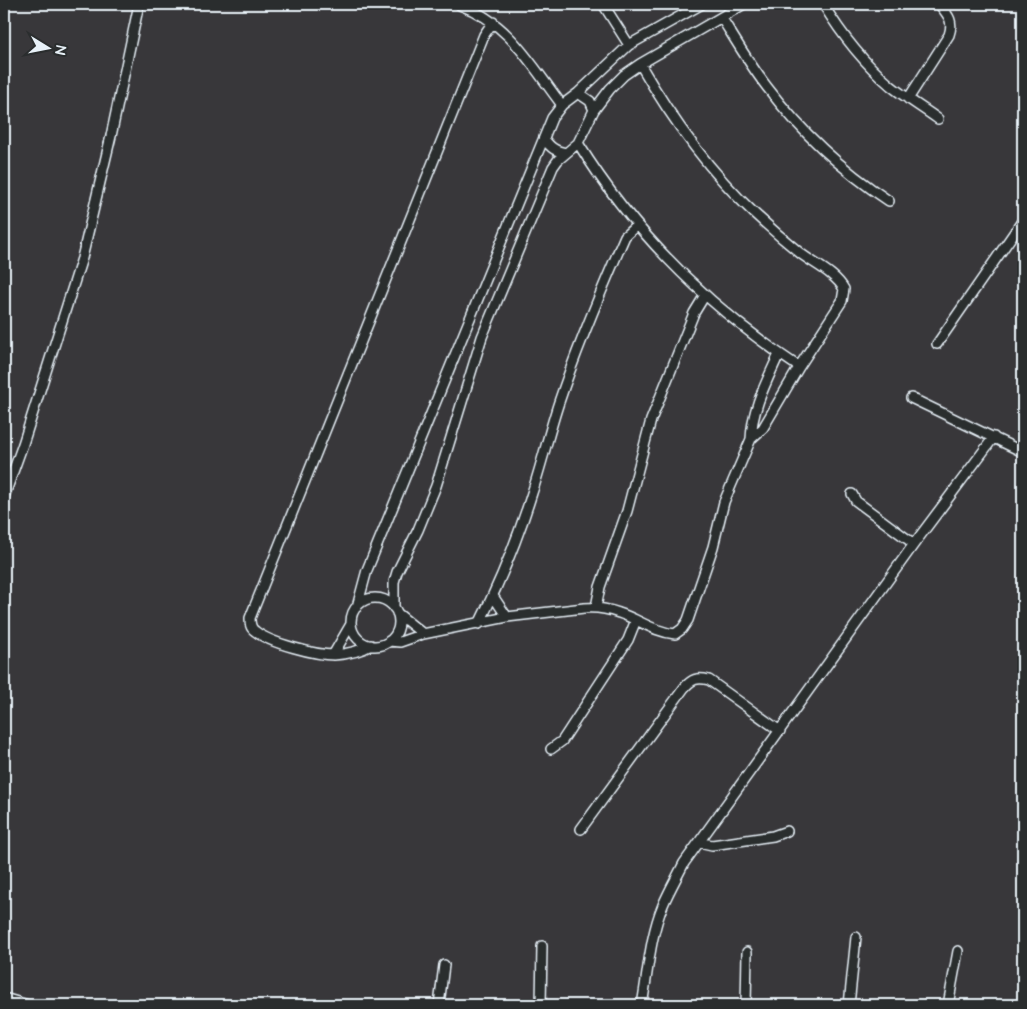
<svg xmlns="http://www.w3.org/2000/svg" width="1027" height="1009" font-family="'Architects Daughter',sans-serif">
	<style>
		.lines { fill: none; stroke-linecap: round; stroke-linejoin: round }
		.street-casing { stroke: #e8f1f8; stroke-width: 12 }
		.street { stroke: #2a2d2e; stroke-width: 9 }
	</style>
	<rect width="100%" height="100%" fill="#38373a"/>
	<filter id="ink" filterUnits="userSpaceOnUse"><feTurbulence type="fractalNoise" baseFrequency=".02" numOctaves="2"/><feDisplacementMap in="SourceGraphic" scale="10" xChannelSelector="R" yChannelSelector="G"/><feConvolveMatrix kernelMatrix="1 2 1 2 8 2 1 2 1" color-interpolation-filters="sRGB"/></filter>
	<g filter="url(#ink)">
		<g class="lines">
			<defs>
				<path id="street" d="M603,4l26,41
					M823,4c18,30 41,59 68,82 15,12 32,22 47,33
					M460,5c49,17 72,61 102,100
					M721,17c15,24 29,48 46,70 34,45 75,83 122,114
					M578,93l12,8 4,9
					M908,99l41,-64c5,-14 -1,-20 -10,-31
					M544,139c7,9 11,12 22,14
					M578,143c56,91 133,166 221,224
					M937,344l86,-124
					M911,398l112,54
					M751,439c1,-31 16,-58 28,-85
					M852,494l4,7 58,43
					M4,497l19,-53 59,-186 29,-122 28,-132
					M493,596l14,21
					M351 622a24 24 0 1 1 48 0a24 24 0 1 1-48 0Z
					M357,607l10,-37 185,-452 10,-13 16,-12 51,-48 73,-41
					M596,607l4,-20 27,-76 24,-91 43,-107 11,-18
					M394,608v-26l3,-10 21,-42 18,-44 46,-149 71,-170 5,-7 20,-17 16,-33 16,-21 14,-14 16,-11 104,-60
					M397,613l26,21
					M479,624c21,-42 39,-86 53,-131 10,-30 17,-61 27,-91 19,-57 42,-111 66,-166l12,-11
					M389,641l11,1 23,-8 84,-17 77,-9c12,-1 24,1 35,5 19,6 35,19 56,21l7,-5 6,-9 25,-73 11,-45 27,-63 12,-11 36,-61 43,-66 2,-12c-9,-16 -30,-25 -44,-36 -16,-13 -32,-27 -46,-40 -46,-43 -83,-95 -114,-149
					M371,645c-12,7 -24,9 -37,10 -18,0 -65,-12 -79,-24 -5,-3 -5,-8 -5,-13l234,-583 9,-13
					M333,655l18,-31
					M551,749l11,-8 66,-101 8,-20
					M581,829l103,-141c8,-9 13,-11 25,-8l71,51
					M699,842l13,3 61,-9 14,-5
					M4,998l24,7
					M439,1005l5,-40
					M541,1005l1,-59
					M642,1005c6,-33 8,-69 21,-100 6,-14 14,-28 21,-42l230,-319 80,-107
					M746,1005l1,-53
					M849,1005l7,-68
					M948,1005l10,-54"/>
			</defs>
			<use href="#street" class="street-casing"/>
			<use href="#street" class="street"/>
		</g>
	</g>
	<rect width="1027" height="1009" fill="none" stroke="#2a2d2e" stroke-width="20"/>
	<rect x="10" y="10" width="1007" height="989" fill="none" stroke="#e8f1f8" stroke-width="2" filter="url(#ink)"/>
	<g transform="translate(48 48) rotate(100)" stroke="#2a2d2e" stroke-width="4" paint-order="stroke">
	<path d="M0-4L9 19L0 12L-9 19Z" fill="#e8f1f8"/>
	<text y="-8" font-size="14" font-weight="bold" text-anchor="middle" fill="#e8f1f8">N</text>
	</g>
</svg>
